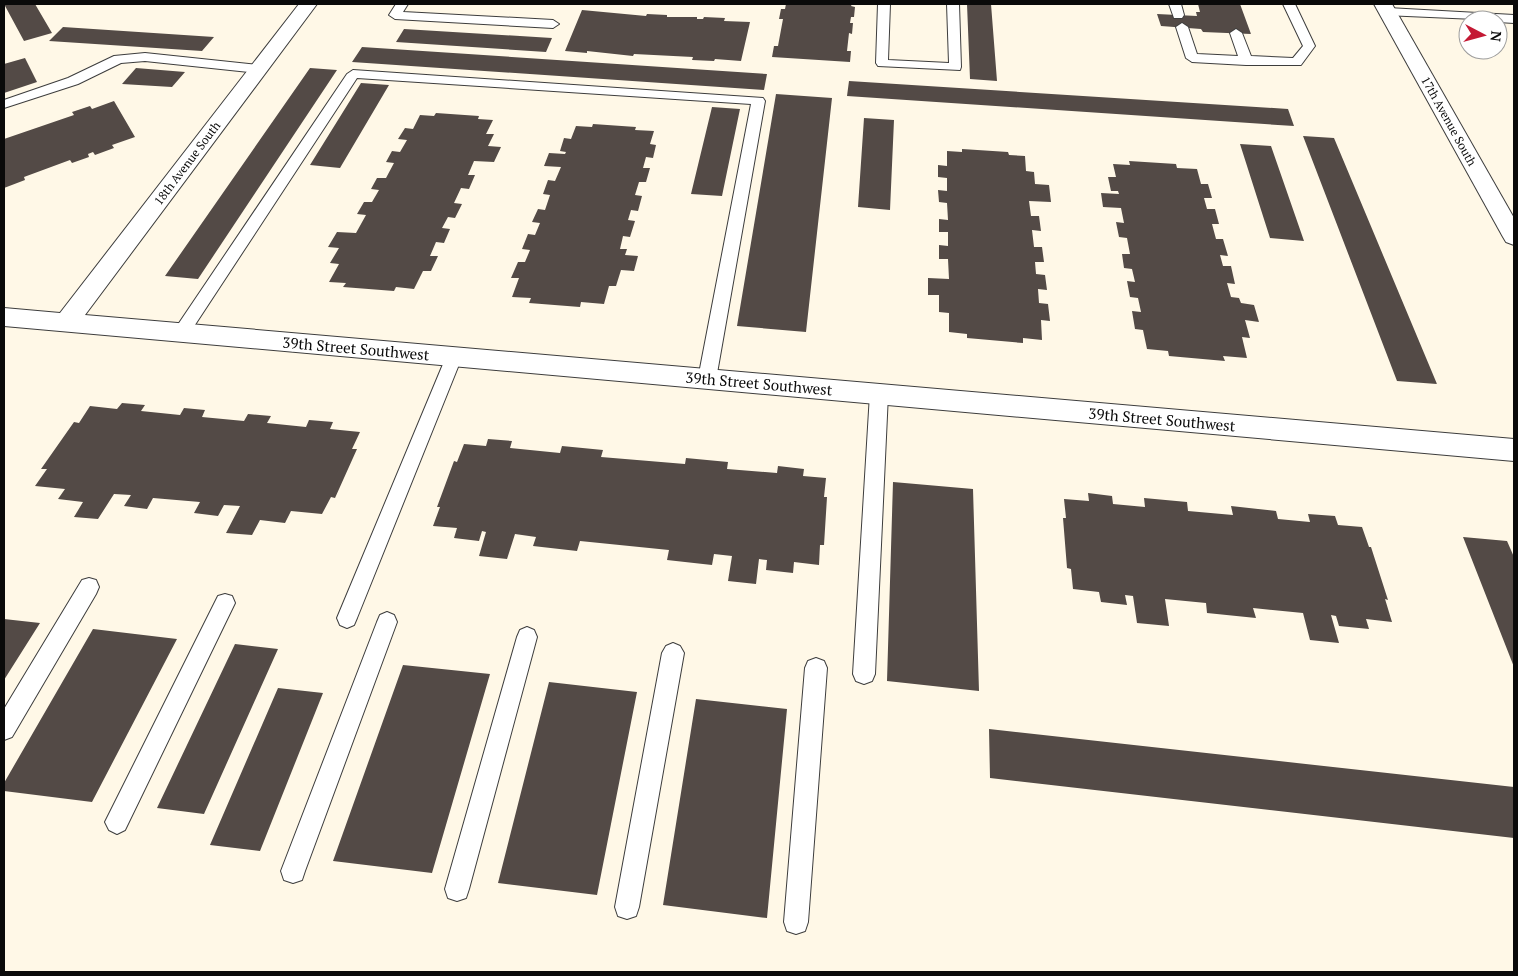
<svg xmlns="http://www.w3.org/2000/svg" width="1518" height="976" font-family="'PT Serif',serif">
	<style>
		.building { fill: #534a46 }
		.lines { fill: none; stroke-linecap: round; stroke-linejoin: round }
		.service-casing { stroke: #3d3d3d; stroke-width: 2 }
		.minor-casing { stroke: #3d3d3d; stroke-width: 2 }
		.tertiary-casing { stroke: #3d3d3d; stroke-width: 2 }
		.service { fill: #fff; fill-rule: evenodd }
		.minor { fill: #fff; fill-rule: evenodd }
		.tertiary { fill: #fff; fill-rule: evenodd }
		.labels { text-anchor: middle; dominant-baseline: central; stroke-width: 5; stroke-linejoin: round; paint-order: stroke }
		.far-street-label { font-size: 12px; fill: #0a0a0a; stroke: #fff }
		.street-label { font-size: 15px; fill: #0a0a0a; stroke: #fff }
	</style>
	<rect width="100%" height="100%" fill="#fff8e7"/>
	<path class="building" d="M4,4h31l17,29 -28,8z
		M786,4h66l-1,2 4,1 -1,10h-3l-1,6h3l-1,11 -3,-1 -2,18h4l-1,11 -78,-5 2,-11h4l5,-27h-4l2,-10h4z
		M967,4h24l6,77 -27,-2z
		M1198,4h42l11,30 -48,-2 -2,-3 -40,-3 -4,-12 40,2 -1,-4h4z
		M582,10l64,6 1,-2 20,1v2h30v2h6l1,-2 21,1 -1,3 26,1 -9,39 -26,-2 -1,2 -22,-1 1,-3 -59,-3 -1,2 -46,-5v2l-22,-2z
		M63,27l151,10 -12,14 -153,-10z
		M404,29l148,9 -6,14 -150,-10z
		M362,47l405,27 -3,16 -412,-28z
		M25,58l12,24 -33,11v-29z
		M136,68l49,4 -13,15 -50,-3z
		M310,68l27,2 -139,209 -33,-3z
		M849,81l439,28 6,17 -447,-30z
		M361,83l28,2 -49,83 -30,-3z
		M776,94l56,4 -26,234 -69,-6z
		M114,101l21,36 -23,8 2,3 -19,7 -2,-3 -5,2 1,3 -17,6 -2,-3 -46,17 1,3 -21,8v-49l70,-24 -2,-3 18,-6 2,3z
		M712,107l28,2 -18,87 -31,-2z
		M436,113l43,3 -1,3 15,1 -7,14h8l-6,12 13,1 -7,15 -20,-1 -6,14h7l-6,14 -8,-1 -7,15 8,1 -7,14 -7,-1 -6,11 8,1 -6,14 -8,-1 -6,14h8l-7,15h-8l-9,18 -18,-2 -2,4 -51,-4 3,-4 -17,-1 10,-18 -9,-1 9,-15 -11,-1 9,-15 19,1 10,-18 -9,-1 7,-12h8l7,-12 -8,-1 6,-11h9l8,-15 -8,-1 6,-11 8,1 7,-12 -9,-1 7,-11 8,1 7,-14 14,1z
		M864,118l30,2 -4,90 -32,-3z
		M593,124l43,3 -1,3 19,1 -4,13 6,1 -3,13 -7,-1 -3,11h7l-4,14h-7l-4,13 7,1 -4,15 -7,-1 -3,10 7,1 -5,16 -7,-1 -3,13h7l-2,6 13,1 -4,15 -13,-1 -5,16h-7l-5,18 -23,-2 -1,5 -51,-4 2,-5 -19,-1 7,-19h-8l7,-16h7l5,-12 -8,-1 6,-15 7,1 5,-12 -8,-1 6,-13 7,1 5,-15 -7,-1 5,-14 7,1 6,-14 -17,-1 5,-13 16,1 1,-2 -6,-1 4,-13 7,1 5,-13 16,1z
		M1303,136l31,2 103,246 -40,-3z
		M1240,144l31,2 33,95 -34,-3z
		M962,149l46,3 1,3 16,1 1,15 8,1 1,12 14,1 2,17 -22,-1 2,15h8l2,15 -9,-1 2,17h8l2,15h-9l1,12 9,1 2,15 -9,-1 1,14 9,1 2,17 -9,-1 1,20 -19,-2v5l-56,-5v-4l-18,-2v-19l-10,-1v-17h-11v-17l21,1 -1,-20h-9v-14l9,1v-14h-9v-13l9,1 -1,-17 -8,-1 -1,-12 9,1v-13l-9,-1v-12l9,1v-15l15,1z
		M1129,161l47,3 1,4 20,1 4,15h7l4,14h-8l3,11h8l4,15h-7l4,15h7l5,17 -8,-1 3,11h8l4,18 -8,-1 4,14 8,1 2,5 13,2 5,17 -14,-2 5,18 -8,-1 5,21 -24,-2 2,5 -56,-5 -1,-5 -21,-2 -4,-19 -8,-1 -3,-18 9,1 -3,-14 -8,-1 -3,-16 8,1 -3,-13 -8,-1 -2,-14h8l-3,-16 -8,-1 -3,-15 8,1 -3,-15 -18,-1 -2,-14 18,1 -1,-3h-7l-3,-14h8l-3,-13 17,1z
		M122,403l23,2 -4,6 39,4 4,-7 21,2 -3,7 42,4 4,-7 23,2 -4,7 39,4 3,-7 24,2 -3,7 30,3 -8,17h5l-22,49 -4,-1 -9,17 -31,-3 -6,12 -25,-3 -8,15 -26,-2 14,-27 -16,-1 -6,11 -24,-3 6,-11 -47,-4 -6,11 -23,-3 7,-11 -17,-1 -16,25 -24,-2 9,-15 -25,-3 7,-10 -30,-3 12,-17h-6l33,-47 5,1 11,-17 27,3z
		M488,439l24,2 -2,7 50,5 2,-7 41,4 -2,7 84,7 1,-6 42,4 -1,7 50,4 1,-7 26,3 -1,7 23,2 -2,19h3l-3,48h-4l-1,20 -25,-3 -1,11 -27,-3 1,-10 -8,-1 -3,25 -28,-3 4,-25 -18,-2 -2,11 -45,-5 2,-10 -89,-9 -3,10 -44,-5 3,-9 -21,-3 -8,25 -28,-3 7,-24 -4,-1 -3,10 -25,-3 3,-10 -24,-2 7,-19h-3l17,-46 3,1 7,-18 22,2z
		M893,482l80,7 6,202 -92,-10z
		M1088,493l24,3 1,8 32,3 -1,-9 43,4 1,9 45,4 -2,-9 45,5 2,8 32,3 -2,-8 27,2 3,9 24,2 7,20h2l17,53 -3,-1 7,23 -26,-3 3,10 -30,-3 -3,-10 -5,-1 8,28 -29,-3 -7,-27 -50,-5 3,10 -49,-5 -1,-10 -41,-4 4,27 -32,-3 -4,-27 -8,-1 2,10 -26,-3 -2,-10 -26,-3 -2,-20 -4,-1 -4,-50h3l-2,-19 25,2z
		M1463,537l44,4 7,16v110z
		M4,619l36,4 -36,57z
		M93,629l84,10 -85,163 -88,-11v-8z
		M235,644l43,5 -74,165 -47,-6z
		M403,665l87,9 -58,199 -99,-12z
		M549,682l88,10 -40,203 -99,-12z
		M278,688l45,5 -63,158 -50,-6z
		M696,699l91,10 -20,209 -104,-13z
		M989,729l525,58v51l-524,-60z"/>
	<g class="lines">
		<defs>
			<path id="service" d="M396,4h12l-5,8 150,8 6,4 -6,4 -158,-9 -6,-4z
				M878,4h12l-2,56 61,3 -2,-59h12l2,63 -1,3 -82,-4 -2,-3z
				M1169,4h12l3,11 -2,3h-8z
				M1283,4h12l20,42 -14,19h-55l-54,-3 -6,-4 -10,-31 6,-4 6,4 9,27 41,2 -8,-23 6,-4 6,4 9,23 42,2 10,-12z
				M1388,8l126,7v8l-16,-1v-2l-114,-5 -2,-3 2,-3z
				M145,53l114,12 6,4 -6,4 -114,-12 -24,2 -43,21 -74,24v-8l64,-22 46,-22z
				M353,70l410,28 2,3 -49,278 -3,5 -6,2 -6,-2 -3,-5 53,-275 -394,-26 -170,259 -6,2 -6,-2 -2,-4 2,-4 172,-255z
				M454,351l6,1 2,5 -105,261 -3,7 -7,3 -7,-3 -3,-7 109,-261 2,-5z
				M879,387l6,2 3,5 -13,280 -3,7 -8,3 -8,-3 -3,-7 17,-280 3,-5z
				M89,578l7,2 3,7 -3,7 -84,143 -8,3v-31l78,-129z
				M225,594l7,2 3,7 -110,227 -8,4 -8,-4 -4,-8 113,-226z
				M387,612l7,3 3,7 -92,249 -3,9 -9,3 -9,-3 -3,-9 96,-249 3,-7z
				M527,627l7,3 3,7 -68,252 -3,9 -9,3 -9,-3 -3,-9 72,-252 3,-7z
				M673,643l7,3 4,7 -45,254 -3,9 -9,3 -9,-3 -3,-9 47,-254 4,-7z
				M816,658l8,3 3,7 -19,254 -3,9 -9,3 -9,-3 -3,-9 21,-254 3,-7z"/>
			<path id="minor" d="M299,4h18l-232,311 1429,124v22l-1510,-135v-18l56,5z"/>
			<path id="tertiary" d="M1374,4h18l122,214v27l-8,-3 -3,-5z"/>
		</defs>
		<use href="#service" class="service-casing"/>
		<use href="#minor" class="minor-casing"/>
		<use href="#tertiary" class="tertiary-casing"/>
		<use href="#service" class="service"/>
		<use href="#minor" class="minor"/>
		<use href="#tertiary" class="tertiary"/>
	</g>
	<g class="labels">
		<g class="far-street-label">
			<text transform="translate(1449 121) rotate(61)">17th Avenue South</text>
			<text transform="translate(187 163) rotate(-53)">18th Avenue South</text>
		</g>
		<g class="street-label">
			<text transform="translate(356 348) rotate(5)">39th Street Southwest</text>
			<text transform="translate(759 383) rotate(5)">39th Street Southwest</text>
			<text transform="translate(1162 419) rotate(5)">39th Street Southwest</text>
		</g>
	</g>
	<rect width="1518" height="976" fill="none" stroke="#0a0a0a" stroke-width="10"/>
	<g transform="translate(1483 35) rotate(96)"><circle r="24" fill="#ffffff" stroke="#9d9d9d"/>
	<path d="M0-4L9 19L0 12L-9 19Z" fill="#c41934"/>
	<text y="-8" font-size="14" font-weight="bold" text-anchor="middle" fill="#0a0a0a">N</text>
	</g>
</svg>
